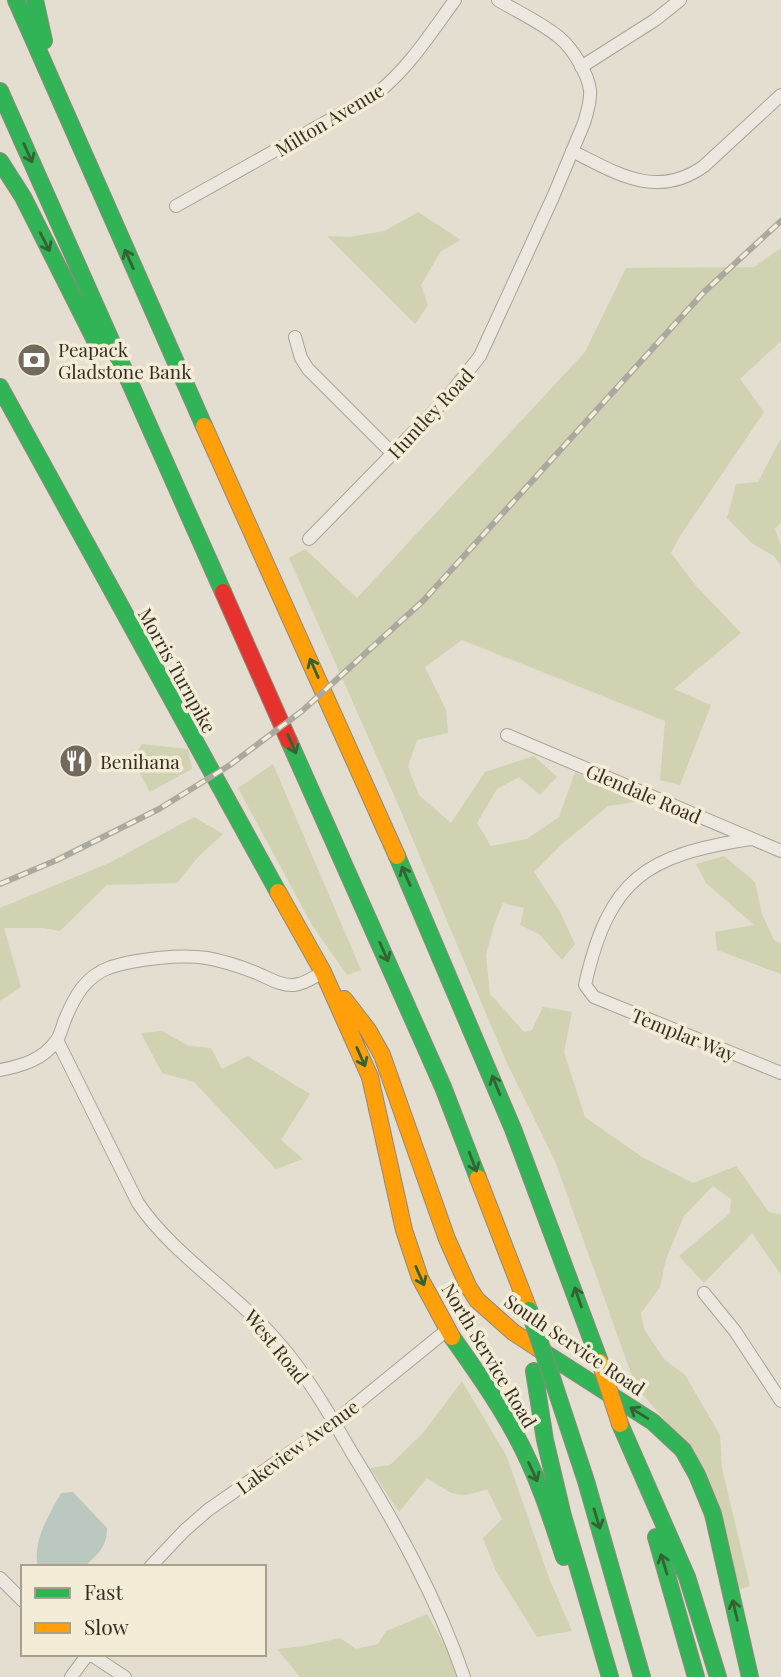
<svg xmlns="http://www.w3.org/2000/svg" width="781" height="1677" font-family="'Playfair Display',serif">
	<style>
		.green { fill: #d0d2b2 }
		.water { fill: #bac8c0 }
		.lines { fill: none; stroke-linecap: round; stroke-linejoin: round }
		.street-casing { stroke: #a8a398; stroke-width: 14 }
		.fast-casing { stroke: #8e887e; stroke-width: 18 }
		.slow-casing { stroke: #8e887e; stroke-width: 18 }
		.jam-casing { stroke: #8e887e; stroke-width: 18 }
		.street { stroke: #ece8df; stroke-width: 12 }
		.fast { stroke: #30b455; stroke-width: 16 }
		.slow { stroke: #ff9f0a; stroke-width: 16 }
		.jam { stroke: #e5322d; stroke-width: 16 }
		.rail-casing { stroke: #aba8a0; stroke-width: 6 }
		.rail { stroke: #f3ecd6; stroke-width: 3.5; stroke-dasharray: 10; stroke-linecap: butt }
		.fast-bridge-casing { stroke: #8e887e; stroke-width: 18; stroke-linecap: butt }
		.slow-bridge-casing { stroke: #8e887e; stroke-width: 18; stroke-linecap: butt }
		.fast-bridge { stroke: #30b455; stroke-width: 16 }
		.slow-bridge { stroke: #ff9f0a; stroke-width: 16 }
		.oneway { stroke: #346235 }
		.labels { text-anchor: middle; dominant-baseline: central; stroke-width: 7; stroke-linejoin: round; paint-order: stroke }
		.street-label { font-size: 19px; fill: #372c20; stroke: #f3ecd6 }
		.poi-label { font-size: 19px; fill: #372c20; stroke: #f3ecd6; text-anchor: start }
	</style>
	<rect width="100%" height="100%" fill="#e3decf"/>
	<path class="green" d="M418,212l43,28 -20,11 -20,34 7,20 -13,19 -88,-88 22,1 36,-6z
		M781,248v93l-41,38 24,33 -84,124 -9,17 26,34 44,46 -67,56 37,16 -31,80 -20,-5 5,-59 -203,-81 -37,27 21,43 2,23 -31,7 -9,27 11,28 32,28 34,-51 49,-16 23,21 -17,18 -21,-18 -22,12 -20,34 14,23 36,-7 32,-22 16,-45 60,30 -27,4 -46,38 -28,28 25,38 16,34 -13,16 -23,-26 -19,-9 4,-17 -21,-5 -9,22 -8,30 4,39 34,38 8,-2 11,-23 29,5 -8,40 21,65 57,40 51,26 43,-17 33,46 12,3v60l-29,-42 -48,50 -25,-27 51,-43 1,-14 -18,-13 -29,30 -18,43 -6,28 -19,26 3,16 20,30 21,16 35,60 2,33 28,118 -16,5 -56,-156 -42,-48 -81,-226 -49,-100 -106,-252 -111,-251 16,-9 52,49 228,-246 41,-84 128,-1z
		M781,438v84l-6,7 6,16v21l-7,-10 -21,-12 -26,-26 9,-34 22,-2z
		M142,744l46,5 4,20 -42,23 -18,-33z
		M273,764l88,206 -14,5 -35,-50 -74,-137z
		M194,817l29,17 -25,23 -21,26 -70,2 -47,46 -16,-3h-40l17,59 -21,14v-93l109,-45z
		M724,856l31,26 7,32 12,26 7,4v30l-64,-24 -2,-18 39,-7 -48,-42 -10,-19z
		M162,1031l27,15 22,2 11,21 26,-13 62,38 -29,46 22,19 -27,10 -82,-87 -32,-9 -21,-40z
		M462,1381l45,76 42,121 23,53 -35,6 -41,-66 -13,-33 19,-19 -15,-30c-32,11 -33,6 -60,-11l-28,34 -29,-44 20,-3 33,-32z
		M427,1614l26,46 5,17h-158l-23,-28 27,-3 36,-8 16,11 22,-5 8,-13z"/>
	<path class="water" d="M73,1492l34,36c0,19 -9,26 -23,39h-46c-6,-26 11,-52 23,-74z"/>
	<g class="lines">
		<defs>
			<path id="street" d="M581,67l74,-47 25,-20
				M572,151c44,22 85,49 132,15l77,-71
				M176,206l200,-112c33,-26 54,-60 79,-94
				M295,337l6,21 7,11 84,84
				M309,539l137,-140 34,-43 73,-159 31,-74c3,-10 7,-22 6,-33 -2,-16 -17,-41 -30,-52 -18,-15 -42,-26 -62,-38
				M507,735l274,116
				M751,839c-105,16 -142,39 -166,146l9,12 187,76
				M57,1040l81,163c34,51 98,90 140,139 29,33 52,73 74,111 44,71 85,145 112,224
				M0,1070c21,-4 43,-10 56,-29 4,-5 6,-13 8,-19 10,-25 21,-46 47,-55 26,-8 69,-13 96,-9 16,3 32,8 47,14 13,5 26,14 40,13 11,-1 20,-8 29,-13
				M704,1293l31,38 46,70
				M150,1567l34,-36 24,-21 126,-88 113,-92
				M0,1578l23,23
				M90,1654l35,23
				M71,1677l17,-23"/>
			<path id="fast" d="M16,0l188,426
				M35,0l9,41
				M0,91l223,501
				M0,161l23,36 77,153
				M0,387l278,505
				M289,741l154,346 35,91
				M397,856l116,273 87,233
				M452,1337c22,31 44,62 62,95 22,39 36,82 50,125
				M542,1351l111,71 30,28 14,25 16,39 37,163
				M534,1371l11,69 18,76 47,161
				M554,1384l32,97 56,196
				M620,1424l67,153 31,100
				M656,1537l40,140"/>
			<path id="slow" d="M204,426l193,430
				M278,892l45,80 47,105 34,153 16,48 32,59
				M344,999l24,31 14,25 65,184 21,47 9,14 36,32 29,19
				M478,1178l51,132"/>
			<path id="jam" d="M223,592l66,149"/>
		</defs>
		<use href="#street" class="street-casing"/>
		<use href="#fast" class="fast-casing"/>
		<use href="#slow" class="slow-casing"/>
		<use href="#jam" class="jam-casing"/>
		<use href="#street" class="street"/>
		<use href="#fast" class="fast"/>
		<use href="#slow" class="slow"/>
		<use href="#jam" class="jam"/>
		<defs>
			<path id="rail" d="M0,884l57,-24 102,-51 71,-44 72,-54 121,-110 281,-309 77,-71"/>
		</defs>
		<use href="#rail" class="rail-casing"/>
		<use href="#rail" class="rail"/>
		<defs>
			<path id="fast-bridge" d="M529,1310l25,74"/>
			<path id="slow-bridge" d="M600,1362l20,62"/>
		</defs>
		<use href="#fast-bridge" class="fast-bridge-casing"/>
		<use href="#slow-bridge" class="slow-bridge-casing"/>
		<use href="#fast-bridge" class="fast-bridge"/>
		<use href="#slow-bridge" class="slow-bridge"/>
	</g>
	<defs><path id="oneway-shaft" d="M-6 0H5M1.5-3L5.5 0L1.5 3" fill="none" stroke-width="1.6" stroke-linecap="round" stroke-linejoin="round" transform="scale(1.75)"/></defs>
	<g class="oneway">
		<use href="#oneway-shaft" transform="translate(28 153) rotate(66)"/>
		<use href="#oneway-shaft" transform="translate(45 242) rotate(63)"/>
		<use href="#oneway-shaft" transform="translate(129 259) rotate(-114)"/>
		<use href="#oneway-shaft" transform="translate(314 668) rotate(-114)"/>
		<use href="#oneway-shaft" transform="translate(292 744) rotate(66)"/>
		<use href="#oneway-shaft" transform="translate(406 876) rotate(-114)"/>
		<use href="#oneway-shaft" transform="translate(384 952) rotate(66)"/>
		<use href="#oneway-shaft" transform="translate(361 1057) rotate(66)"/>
		<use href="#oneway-shaft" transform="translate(496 1085) rotate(-112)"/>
		<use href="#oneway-shaft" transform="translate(473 1162) rotate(69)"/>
		<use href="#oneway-shaft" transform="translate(420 1276) rotate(66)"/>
		<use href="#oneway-shaft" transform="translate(578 1297) rotate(-109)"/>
		<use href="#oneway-shaft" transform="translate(639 1413) rotate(-148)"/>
		<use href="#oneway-shaft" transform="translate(533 1472) rotate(65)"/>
		<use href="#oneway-shaft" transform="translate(597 1519) rotate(73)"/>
		<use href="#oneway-shaft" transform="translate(664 1564) rotate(-107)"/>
		<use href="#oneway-shaft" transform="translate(735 1610) rotate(-103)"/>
	</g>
	<defs>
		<symbol id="bank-disc" viewBox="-11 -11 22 22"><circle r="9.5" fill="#736a5d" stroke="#f3ecd6"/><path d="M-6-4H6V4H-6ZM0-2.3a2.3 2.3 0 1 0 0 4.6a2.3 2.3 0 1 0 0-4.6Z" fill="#fff"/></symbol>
		<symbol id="restaurant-disc" viewBox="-11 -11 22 22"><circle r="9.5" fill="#736a5d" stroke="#f3ecd6"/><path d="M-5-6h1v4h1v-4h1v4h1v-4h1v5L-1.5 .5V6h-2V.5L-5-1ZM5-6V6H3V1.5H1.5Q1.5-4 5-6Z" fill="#fff"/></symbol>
	</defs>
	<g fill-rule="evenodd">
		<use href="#bank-disc" x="15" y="341" width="38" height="38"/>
		<use href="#restaurant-disc" x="57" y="742" width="38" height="38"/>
	</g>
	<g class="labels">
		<g class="street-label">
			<text transform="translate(329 119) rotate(-31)">Milton Avenue</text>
			<text transform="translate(430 413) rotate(-47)">Huntley Road</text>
			<text transform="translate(178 670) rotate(61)">Morris Turnpike</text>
			<text transform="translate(644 793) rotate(23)">Glendale Road</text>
			<text transform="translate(684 1034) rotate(22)">Templar Way</text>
			<text transform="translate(575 1344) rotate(34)">South Service Road</text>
			<text transform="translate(277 1346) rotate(51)">West Road</text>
			<text transform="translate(490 1355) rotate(59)">North Service Road</text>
			<text transform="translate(297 1446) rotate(-36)">Lakeview Avenue</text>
		</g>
		<g class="poi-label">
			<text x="58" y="349">Peapack<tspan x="58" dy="22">Gladstone Bank</tspan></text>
			<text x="100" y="761">Benihana</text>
		</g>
	</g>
	<rect x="21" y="1565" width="245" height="91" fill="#f3ecd6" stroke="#a89f8d" stroke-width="2"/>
	<rect x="35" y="1588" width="35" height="10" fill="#30b455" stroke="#a89f8d" stroke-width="2"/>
	<text x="84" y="1600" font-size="21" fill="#372c20">Fast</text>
	<rect x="35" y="1623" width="35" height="10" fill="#ff9f0a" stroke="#a89f8d" stroke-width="2"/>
	<text x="84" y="1635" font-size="21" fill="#372c20">Slow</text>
</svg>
